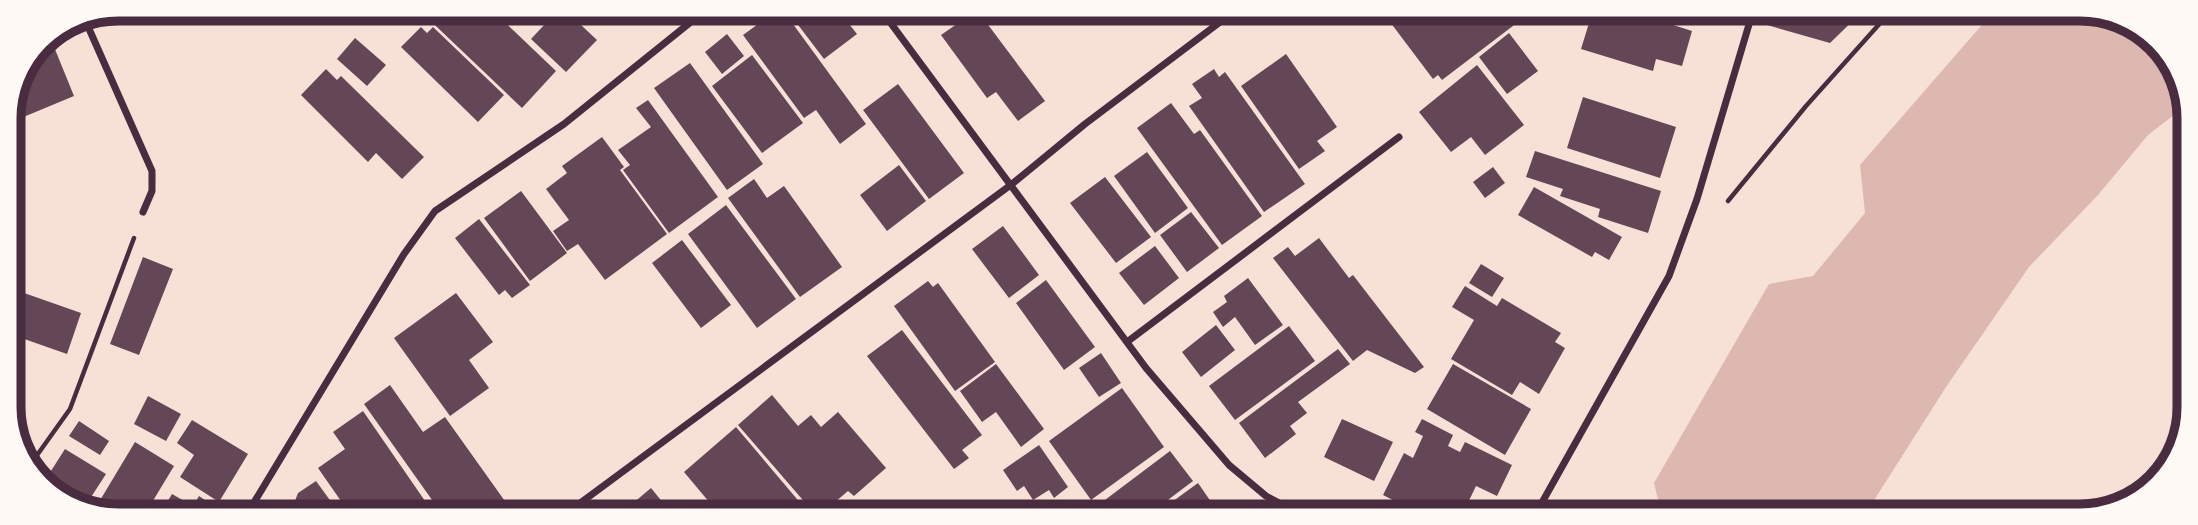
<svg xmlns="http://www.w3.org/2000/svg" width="2198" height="525" font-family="'Fira Sans',sans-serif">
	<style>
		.water { fill: #dcb8b0 }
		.building { fill: #644757 }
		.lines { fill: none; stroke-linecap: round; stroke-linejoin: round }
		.path { stroke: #4a2c40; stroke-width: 4.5 }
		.minor { stroke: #4a2c40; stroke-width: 7 }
		.rim { fill: none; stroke: #4a2c40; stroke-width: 9 }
	</style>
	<rect width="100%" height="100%" fill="#f7e1d7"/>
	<path class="water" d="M1994,11h108l55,29 30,56v9l-39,30 -50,60 -69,72 -83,120 -82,129h-202l-8,-33 115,-199 44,-8 52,-63 -5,-48z"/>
	<path class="building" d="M418,9h73l65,62 -34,37z
		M559,9h5l33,31 -31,32 -35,-33z
		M581,9h35l-15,11z
		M779,9h3l84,115 -26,20 -24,-34 -12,8 -61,-83z
		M786,9l52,1 19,24 -33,25z
		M977,10l68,91 -27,20 -22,-29 -9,6 -46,-63z
		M1381,10h22l9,12 15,-12h107l-92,70 -4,-5 -5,4z
		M1593,10h33l66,21 -10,35 -26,-7 -3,12 -72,-22z
		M1771,11h92l-33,32 -63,-18z
		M421,27l6,6 6,-6 71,68 -26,27 -77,-75z
		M1509,33l29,38 -31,23 -28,-37z
		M727,34l17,22 -22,18 -17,-22z
		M50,37l24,59 -65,27v-12l32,-71z
		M355,38l31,27 -19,21 -30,-27z
		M1286,54l51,73 -20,14 8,10 -26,18 -58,-83z
		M752,55l51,68 -41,30 -50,-67z
		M690,63l73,101 -36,26 -73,-102z
		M1477,65l47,60 -39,30 -14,-18 -20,15 -32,-40z
		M326,69l11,11 4,-4 83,81 -22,22 -26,-26 -8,9 -67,-67z
		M1214,69l5,8 6,-5 80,112 -41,28 -75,-106 13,-8 -10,-14z
		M898,84l66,89 -35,26 -66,-89z
		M1583,97l93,30 -16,51 -93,-30z
		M648,100l70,97 -49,36 -46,-63 7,-5 -12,-15 33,-23 -15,-19z
		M1171,103l23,31 6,-4 62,86 -40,29 -85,-117z
		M602,137l22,30 -4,3 47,64 -62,46 -27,-36 -11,7 -14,-20 16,-11 -23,-31 21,-16 -5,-7z
		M1535,151l126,40 -13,42 -50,-16 2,-8 -40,-13 3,-7 -37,-12z
		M1147,152l41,56 -33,25 -41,-57z
		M899,165l27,36 -39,30 -27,-36z
		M1493,167l12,16 -20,15 -12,-16z
		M1105,177l46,60 -35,26 -46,-60z
		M754,179l13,19 17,-12 58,81 -42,30 -72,-99z
		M1534,187l88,50 -13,23 -14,-8 -3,5 -74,-42z
		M521,191l46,62 -37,28 -46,-63z
		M726,205l70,94 -39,29 -69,-94z
		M1191,212l28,36 -32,24 -27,-37z
		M479,219l51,66 -18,13 -7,-8 -6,5 -44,-57z
		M1003,226l36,49 -30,23 -37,-49z
		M1319,238l30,40 4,-3 71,92 -9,6 -48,-23 -14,11 -80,-103 15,-11 7,9z
		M682,240l49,65 -30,23 -49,-65z
		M1155,246l24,32 -35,27 -25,-32z
		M143,257l30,12 -34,86 -29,-11z
		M1481,264l23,14 -12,19 -23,-14z
		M1248,278l35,47 -28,20 -20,-28 -12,10 -10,-15 14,-10 -3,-6z
		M1046,280l49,67 -31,23 -48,-67z
		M928,281l5,6 5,-4 57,79 -40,29 -61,-85z
		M1465,286l32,20 5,-8 59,35 -6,9 10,6 -26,46 -19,-12 -8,13 -61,-36 23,-39 -22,-13z
		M10,288l71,25 -14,41 -57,-20z
		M456,293l37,49 -24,18 20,28 -39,28 -56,-78z
		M1216,325l19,25 -34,27 -19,-25z
		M1289,326l26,35 -80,59 -26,-34z
		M902,330l80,105 -20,15 7,8 -15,11 -87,-113z
		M1338,349l12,15 -52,38 9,11 -17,13 6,8 -31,24 -26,-35z
		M1101,353l20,30 -22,14 -20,-29z
		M996,364l48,65 -23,18 -25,-35 -14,10 -22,-31z
		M1453,364l78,45 -26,46 -78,-46z
		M390,385l33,47 22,-15 67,94 -5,3h-65l-78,-110z
		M1122,388l42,59 -73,53 -42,-59z
		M772,395l26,31 13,-11 10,12 17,-15 48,56 -32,28 -6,-5 -20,17 6,7h-25l-5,-7 4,-2 -70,-81z
		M148,396l33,18 -15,27 -32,-17z
		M363,411l71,103h-84l-32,-46 27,-19 -12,-17z
		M1342,419l51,23 -19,39 -50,-24z
		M1422,419l31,16 -5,11 12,6 5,-10 47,23 -15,31 -21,-10 -12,25 10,4h-52l-39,-20 21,-42 9,5 10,-22 -8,-4z
		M192,420l56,34 -29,48 -39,-25 14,-22 -17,-12z
		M79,421l30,20 -9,14 -31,-19z
		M736,427l66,78 -6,5 3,5h-79l-36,-43z
		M135,442l39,24 -29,48 -52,-2z
		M1039,445l29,42 -14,11 -5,-8 -16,10 -9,-14 -7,5 -14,-21z
		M65,449l41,25 -22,34 -42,-23z
		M1170,451l23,30 -45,34h-63z
		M316,481l24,33h-50l8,-21z
		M1198,483l18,26 -9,6h-53z
		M651,488l22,27h-54z
		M172,494l21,12 6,-10 18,12 -4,6h-53z
		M857,501l25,14h-32z
		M950,507l25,7v1h-34z"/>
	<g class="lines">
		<path class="path" d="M1728,201l78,-95 85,-95
			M30,465l40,-56 64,-171"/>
		<path class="minor" d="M881,10l265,358 83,97 37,31 36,19
			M86,22l66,149v20l-9,21
			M1127,342l272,-205
			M247,514l157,-260 31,-43 129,-87 143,-115
			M564,515l448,-331 73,-60 151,-114
			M1535,515l134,-239 28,-77 56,-188"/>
	</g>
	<path d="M0 0H2198V525H0ZM118 21H2080A97 97 0 0 1 2177 118V407A97 97 0 0 1 2080 504H118A97 97 0 0 1 21 407V118A97 97 0 0 1 118 21Z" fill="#fffaf5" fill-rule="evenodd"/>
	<path class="rim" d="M118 21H2080A97 97 0 0 1 2177 118V407A97 97 0 0 1 2080 504H118A97 97 0 0 1 21 407V118A97 97 0 0 1 118 21Z"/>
</svg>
